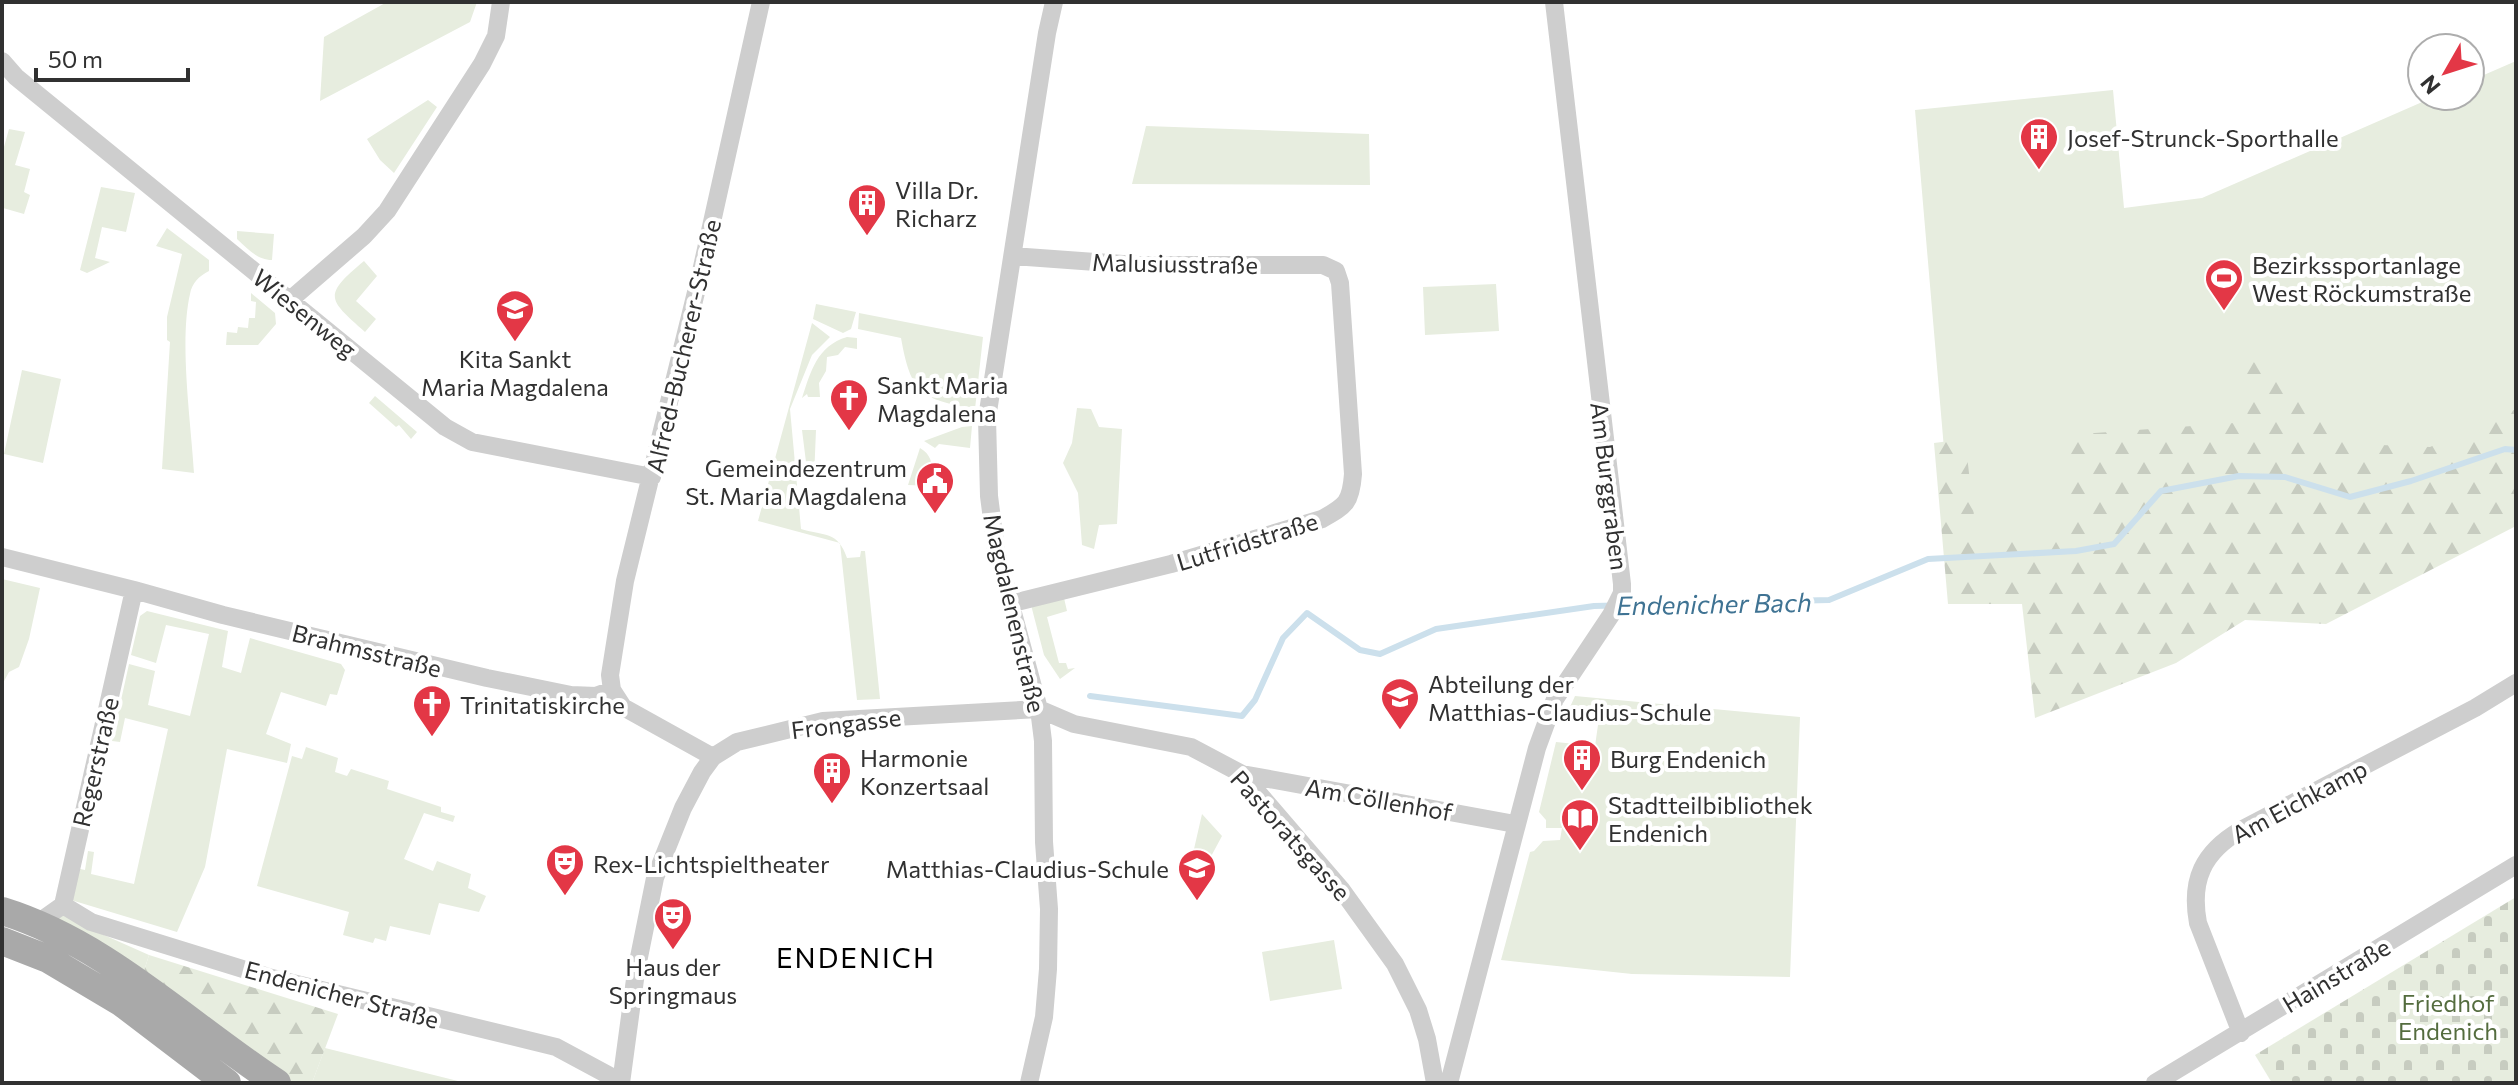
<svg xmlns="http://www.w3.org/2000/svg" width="2518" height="1085" font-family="Commissioner,sans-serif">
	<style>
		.green { fill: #e7eddf }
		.forest { fill: url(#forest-firs) }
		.cemetery { fill: url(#cemetery-stones) }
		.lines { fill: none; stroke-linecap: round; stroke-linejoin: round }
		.stream { stroke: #cce0ec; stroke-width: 6 }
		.minor { stroke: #cecece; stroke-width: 18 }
		.primary { stroke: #a9a9a9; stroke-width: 28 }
		.labels { text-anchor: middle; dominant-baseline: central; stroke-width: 8; stroke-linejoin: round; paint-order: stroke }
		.poi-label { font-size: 24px; fill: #313131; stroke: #fff; text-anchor: start }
		.street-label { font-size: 24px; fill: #313131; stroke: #fff }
		.park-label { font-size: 24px; fill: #546c3e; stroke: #fff }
		.water-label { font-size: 26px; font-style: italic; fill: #3f7393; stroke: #fff }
		.quarter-label { font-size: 28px; letter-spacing: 2px; fill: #000; stroke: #fff }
	</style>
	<defs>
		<pattern id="forest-firs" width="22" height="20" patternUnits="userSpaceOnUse" patternTransform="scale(2)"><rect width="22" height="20" fill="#e7eddf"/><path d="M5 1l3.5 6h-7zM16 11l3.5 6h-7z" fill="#c7ccc0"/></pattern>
		<pattern id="cemetery-stones" width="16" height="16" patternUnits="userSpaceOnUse" patternTransform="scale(2)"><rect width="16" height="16" fill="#e7eddf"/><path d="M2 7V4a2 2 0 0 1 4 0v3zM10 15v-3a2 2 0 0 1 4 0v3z" fill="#c7ccc0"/></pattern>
	</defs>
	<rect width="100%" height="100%" fill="#fff"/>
	<path class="green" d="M387,2h90l-7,20 -150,79 4,-64z
		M2516,61v354l-161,73 -402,66 -38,-444 198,-20 11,118 78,-10 234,-102h34v-15z
		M428,100l9,7 -43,66 -14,-13 -13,-21z
		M1146,126l223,8 1,51 -238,-1z
		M9,129l16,3 -10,33 15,4 -6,23 6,3 -6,19 -21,-6 -1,3v-57z
		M101,187l34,6 -9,39 -24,-5 -7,31 15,4 -23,11 -7,-3z
		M167,228l42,32v11c-10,5 -17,12 -19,23 -11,48 1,128 4,179l-32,-4 8,-127 -3,-2v-23l15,-63 -26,-8z
		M237,231l37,3 -2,26c-15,0 -24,-11 -35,-21z
		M364,261l13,15 -21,25 20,18 -11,13c-37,-33 -43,-36 -1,-71z
		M1496,284l3,47 -74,4 -2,-48z
		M251,293l24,20 1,11 -18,21h-32l1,-13 10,1 1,-6 10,1 1,-10h6l1,-16 -5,-1z
		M816,304l40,8 -5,17 -8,4 -30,-14z
		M859,313l124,24 -8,72c-54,-10 -64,-15 -74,-71l-43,-9z
		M812,323l18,14 -18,18 -22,54 11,120c24,7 37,2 46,29l13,-1 1,-6h4l15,148 -23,1 -17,-157 -82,-22z
		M847,337l10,1v11l-12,-2 -7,8 -11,2 -1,14 -7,12 1,14h-12l-1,-3 -5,4c9,-27 15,-52 45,-61z
		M22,370l39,9 -18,84 -39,-9z
		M375,396l42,36 -6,7 -12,-14 -3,2 -27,-24z
		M1077,408l14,1 8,18 23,2 -5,95 -18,1 -5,24 -12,-4 -4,-52 -15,-30 9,-20z
		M972,426l-2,22 -31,-4 -4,4 -11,-7 38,-14z
		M802,430h14l-2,48h-6z
		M920,448c15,9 12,21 12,38l-24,-1z
		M2,579l38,9 -11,51 -10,28 -10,5 -6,11z
		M1064,598l3,13 -20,6 12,46h7l2,6 7,-1 -15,11 -16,-24 -13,-50z
		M147,611l81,20 -6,36 19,6 9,-35 91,26 4,6 -8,25 -7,-1 -4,12 -45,-14 -15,42 25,10 -4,19 -60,-14 -22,118 -28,65 -106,-32 5,-32 9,2 3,-19 6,1 -3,22 43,10 34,-155 -43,-11 -5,24 -8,-1 17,-77 26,7 -7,34 42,11 19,-82 -43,-9 -10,38 -25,-8 9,-39z
		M1575,696l225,21 -10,260 -158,-3 -131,-14 29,-108 4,-1 9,-10 17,-1 2,-12h-16v-8l-7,-8 17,-70 39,4 3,-21 -33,-7z
		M306,747l32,11 -3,14 12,4 4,-7 38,12 -2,8 54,18v5l14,4 -2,6 -29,-9 -20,46 29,12 4,-10 34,13 -3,14 18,8 -7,16 -40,-9 -9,32 -40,-9 -4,15 -11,-3 -2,5 -30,-8 6,-23 -92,-26 35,-130 10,3z
		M1202,814l20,22 -28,52 -8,-4z
		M61,910l16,13 72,32 -7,22 -83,-58z
		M1334,940l8,49 -72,12 -8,-49z
		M325,1048l141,35h-154z"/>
	<path class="forest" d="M2242,358l35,12 46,53 58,22 49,2 86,-38v117l-190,98 -81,-4 -69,43 -141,55 -13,-114h-74l-14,-161 31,-4 12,102 95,-10 -5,-96 181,-13z
		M149,955l189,59 -26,69h-20l-150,-106z"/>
	<path class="cemetery" d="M2516,897v186h-244l-17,-28z"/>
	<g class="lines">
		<path class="stream" d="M1090,696l152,20 13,-16 28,-62 24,-25 53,37 20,4 56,-25 158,-23 235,-6 99,-41 148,-8 38,-7 47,-53 78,-15 46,1 65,20 61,-16 94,-32 11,1"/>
		<path class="minor" d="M2,61l14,16 429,350 27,15 180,35
			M290,300l74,-64 23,-25 95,-147 14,-28 5,-34
			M2,557l132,33 89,25 264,63 84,17 25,1 16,-6
			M1009,604l162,-40 151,-45c24,-13 29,-17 31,-45l-13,-191 -4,-12 -13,-6h-186l-124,-9
			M1039,709l35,15 117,23 51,27 99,115 54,75 23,46 9,29 8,44
			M713,757l-90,-50 -11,-17 -2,-15 15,-94 75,-305 61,-274
			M1242,774l273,50
			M63,905l28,17 181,56 284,69 65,35
			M39,922l24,-17 71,-315
			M2241,1033l-43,-110c-8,-43 5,-71 43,-93l234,-122 41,-25
			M621,1083l15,-111 19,-94 28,-70 19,-36 11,-15 24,-15 86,-21 216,-12
			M1029,1083l15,-66 4,-48 1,-60 -5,-67 -1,-101 -4,-32 -43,-159 -7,-54 -2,-78 60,-385 7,-31
			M1449,1083l88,-335 18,-49 56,-84 11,-22v-9l-68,-582
			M2155,1083l361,-218"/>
		<path class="primary" d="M2,911c104,32 185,113 275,172
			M2,941l46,18 74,44 105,80"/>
	</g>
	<defs>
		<symbol id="building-pin" viewBox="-11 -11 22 30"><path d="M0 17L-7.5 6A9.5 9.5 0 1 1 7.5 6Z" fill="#e33746" stroke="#fff"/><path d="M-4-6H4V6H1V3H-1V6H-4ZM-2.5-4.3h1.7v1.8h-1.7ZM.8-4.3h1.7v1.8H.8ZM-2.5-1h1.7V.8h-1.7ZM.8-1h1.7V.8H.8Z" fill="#fff"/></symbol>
		<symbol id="stadium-pin" viewBox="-11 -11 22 30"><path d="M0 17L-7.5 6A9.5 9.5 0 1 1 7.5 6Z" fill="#e33746" stroke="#fff"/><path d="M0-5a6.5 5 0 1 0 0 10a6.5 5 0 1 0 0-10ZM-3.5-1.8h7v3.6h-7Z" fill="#fff"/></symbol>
		<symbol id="school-pin" viewBox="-11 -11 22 30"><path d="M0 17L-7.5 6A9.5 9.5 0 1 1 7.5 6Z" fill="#e33746" stroke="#fff"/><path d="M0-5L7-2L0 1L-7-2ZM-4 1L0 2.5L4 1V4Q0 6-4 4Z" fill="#fff"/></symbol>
		<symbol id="church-pin" viewBox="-11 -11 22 30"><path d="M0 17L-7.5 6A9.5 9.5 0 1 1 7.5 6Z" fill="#e33746" stroke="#fff"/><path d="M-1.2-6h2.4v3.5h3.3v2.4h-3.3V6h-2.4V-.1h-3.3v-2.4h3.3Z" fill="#fff"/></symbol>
		<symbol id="civic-pin" viewBox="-11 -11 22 30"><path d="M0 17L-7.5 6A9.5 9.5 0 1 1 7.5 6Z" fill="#e33746" stroke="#fff"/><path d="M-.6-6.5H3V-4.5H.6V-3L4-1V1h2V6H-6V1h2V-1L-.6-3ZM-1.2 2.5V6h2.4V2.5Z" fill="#fff"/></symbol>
		<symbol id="library-pin" viewBox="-11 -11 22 30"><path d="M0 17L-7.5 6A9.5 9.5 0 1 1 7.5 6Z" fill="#e33746" stroke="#fff"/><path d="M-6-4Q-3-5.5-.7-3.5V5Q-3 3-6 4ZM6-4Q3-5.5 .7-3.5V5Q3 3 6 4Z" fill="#fff"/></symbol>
		<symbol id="theatre-pin" viewBox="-11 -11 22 30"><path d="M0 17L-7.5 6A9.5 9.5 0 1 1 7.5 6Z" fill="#e33746" stroke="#fff"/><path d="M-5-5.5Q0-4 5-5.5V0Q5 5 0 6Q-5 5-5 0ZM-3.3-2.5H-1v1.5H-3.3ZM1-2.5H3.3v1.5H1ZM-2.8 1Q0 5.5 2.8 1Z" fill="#fff"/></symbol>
	</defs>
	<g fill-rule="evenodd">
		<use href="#building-pin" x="2017" y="115" width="44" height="60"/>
		<use href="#building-pin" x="845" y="181" width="44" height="60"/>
		<use href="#stadium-pin" x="2202" y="256" width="44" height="60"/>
		<use href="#school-pin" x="493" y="287" width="44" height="60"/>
		<use href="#church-pin" x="827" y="376" width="44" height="60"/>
		<use href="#civic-pin" x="913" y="459" width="44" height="60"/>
		<use href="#school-pin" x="1378" y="675" width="44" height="60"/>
		<use href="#church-pin" x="410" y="682" width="44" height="60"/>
		<use href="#building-pin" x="1560" y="736" width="44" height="60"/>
		<use href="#building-pin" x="810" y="749" width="44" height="60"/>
		<use href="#library-pin" x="1558" y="796" width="44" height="60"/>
		<use href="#theatre-pin" x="543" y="841" width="44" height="60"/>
		<use href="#school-pin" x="1175" y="846" width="44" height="60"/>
		<use href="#theatre-pin" x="651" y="895" width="44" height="60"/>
	</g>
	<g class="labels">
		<g class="poi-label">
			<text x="2067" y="137">Josef-Strunck-Sporthalle</text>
			<text x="895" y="189">Villa Dr.<tspan x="895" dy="28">Richarz</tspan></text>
			<text x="2252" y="264">Bezirkssportanlage<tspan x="2252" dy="28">West Röckumstraße</tspan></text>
			<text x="515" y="358" text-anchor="middle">Kita Sankt<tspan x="515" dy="28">Maria Magdalena</tspan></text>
			<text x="877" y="384">Sankt Maria<tspan x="877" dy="28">Magdalena</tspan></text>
			<text x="907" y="467" text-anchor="end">Gemeindezentrum<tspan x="907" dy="28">St. Maria Magdalena</tspan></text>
			<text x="1428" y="683">Abteilung der<tspan x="1428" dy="28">Matthias-Claudius-Schule</tspan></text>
			<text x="460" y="704">Trinitatiskirche</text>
			<text x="860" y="757">Harmonie<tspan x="860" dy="28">Konzertsaal</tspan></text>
			<text x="1610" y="758">Burg Endenich</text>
			<text x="1608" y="804">Stadtteilbibliothek<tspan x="1608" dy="28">Endenich</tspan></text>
			<text x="593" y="863">Rex-Lichtspieltheater</text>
			<text x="1169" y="868" text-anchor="end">Matthias-Claudius-Schule</text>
			<text x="673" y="966" text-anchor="middle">Haus der<tspan x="673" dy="28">Springmaus</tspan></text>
		</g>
		<g class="street-label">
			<text transform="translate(1175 263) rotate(1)">Malusiusstraße</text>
			<text transform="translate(305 313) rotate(39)">Wiesenweg</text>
			<text transform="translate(683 346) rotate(-77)">Alfred-Bucherer-Straße</text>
			<text transform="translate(1610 486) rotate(83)">Am Burggraben</text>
			<text transform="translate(1247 541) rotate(-17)">Lutfridstraße</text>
			<text transform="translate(1015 613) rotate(77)">Magdalenenstraße</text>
			<text transform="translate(367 650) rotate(14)">Brahmsstraße</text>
			<text transform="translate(846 723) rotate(-7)">Frongasse</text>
			<text transform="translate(95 762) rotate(-77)">Regerstraße</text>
			<text transform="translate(1379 799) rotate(10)">Am Cöllenhof</text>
			<text transform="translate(2299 801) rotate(-28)">Am Eichkamp</text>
			<text transform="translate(1291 835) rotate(48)">Pastoratsgasse</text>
			<text transform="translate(2336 975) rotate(-31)">Hainstraße</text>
			<text transform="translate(342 994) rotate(15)">Endenicher Straße</text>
		</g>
		<g class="park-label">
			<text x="2448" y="1002">Friedhof<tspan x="2448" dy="28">Endenich</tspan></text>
		</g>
		<g class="water-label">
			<text transform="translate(1714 603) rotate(-1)">Endenicher Bach</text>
		</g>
		<g class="quarter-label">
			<text x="856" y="957">ENDENICH</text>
		</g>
	</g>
	<rect width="2518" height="1085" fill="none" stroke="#313131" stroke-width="8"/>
	<g transform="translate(2446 72) rotate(231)"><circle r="38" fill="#ffffff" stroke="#adadad" stroke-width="2"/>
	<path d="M0-6L14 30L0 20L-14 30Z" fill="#e33746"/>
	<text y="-12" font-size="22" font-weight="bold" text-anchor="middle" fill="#313131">N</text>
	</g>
	<path d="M36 68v12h152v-12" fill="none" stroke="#313131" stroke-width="4"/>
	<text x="48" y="68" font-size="24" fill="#313131" stroke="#ffffff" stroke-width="6" paint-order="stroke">50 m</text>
</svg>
